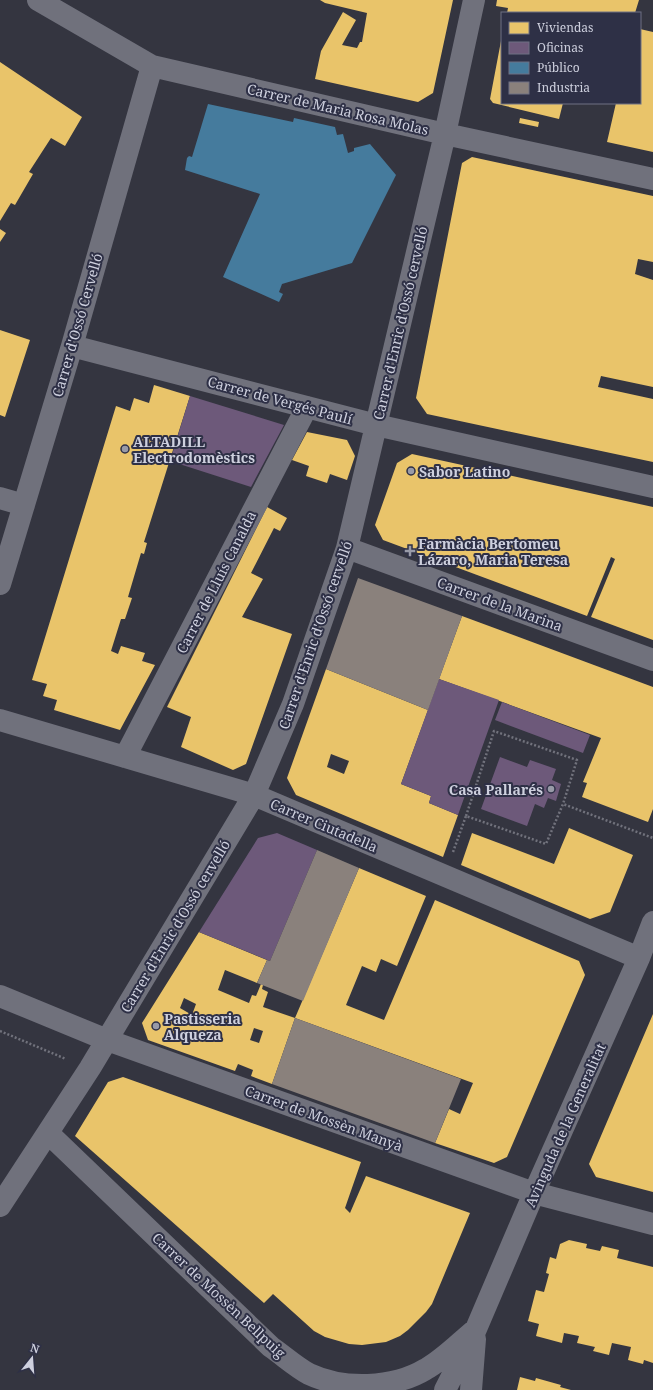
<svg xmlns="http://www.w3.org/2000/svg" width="653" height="1390" font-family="'Noto Serif',serif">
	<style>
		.homes { fill: #e9c46a; fill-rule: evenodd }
		.offices { fill: #6d597a }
		.public { fill: #457b9d }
		.industry { fill: #8a817c }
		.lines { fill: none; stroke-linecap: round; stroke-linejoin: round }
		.path { stroke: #71727c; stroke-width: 2.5; stroke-dasharray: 2 2; stroke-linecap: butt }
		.minor { stroke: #70717c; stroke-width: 22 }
		.poi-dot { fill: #989aa7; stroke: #2e3046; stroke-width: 1.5 }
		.labels { text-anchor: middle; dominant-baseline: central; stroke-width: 4; stroke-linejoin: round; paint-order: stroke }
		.street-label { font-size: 14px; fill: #ced0de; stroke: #2e3046 }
		.poi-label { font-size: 14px; font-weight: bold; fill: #ced0de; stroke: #2e3046; text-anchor: start }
	</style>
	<rect width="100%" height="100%" fill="#343540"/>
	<path class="homes" d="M320,0h133l-20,93 -15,9 -103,-23 6,-28 22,-39 13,8 -14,25 15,3 3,-6h2l5,-29 -42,-10z
		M497,0h142l-4,13h-128l1,-5 -12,-2z
		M640,29l13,3v120l-46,-10 9,-39h24z
		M501,41l1,62h61l-4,16 -66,-16 -3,-4z
		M0,62l82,55 -17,29 -14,-8 -22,34 4,2 -18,31 -4,-2 -11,18z
		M520,118l19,4 -1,5 -19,-4z
		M472,157l181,39v66l-15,-3 -3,15 18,6v107l-52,-11 -3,11 55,12v63l-226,-48 -11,-16 46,-235z
		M0,229l6,4 -6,9z
		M0,330l30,10 -25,77 -5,-2z
		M154,385l36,11 -46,146 3,1 -3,11 -3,-1 -13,44 4,1 -7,21h-4l-10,32 7,3 3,-8 24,7 -3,8 13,4 -35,65 -66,-20 3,-10 -14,-4 4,-12 -15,-4 84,-274 14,5 4,-13 15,5z
		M307,432l40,8 8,16 -8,24 -17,-6 -3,9 -21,-7 3,-10 -17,-6z
		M412,454l241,53v133l-62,-23 24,-58 -4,-2 -24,59 -204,-76 -8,-15 22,-62z
		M267,507l20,11 -7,13 -6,-3 -23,45 12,6 -21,38 50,17 -46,130 -13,6 -52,-23 10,-30 -24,-10z
		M462,616l191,71v122l-5,13 -66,-25 5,-14 -4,-1 18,-44 -162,-59z
		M326,669l102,41 -27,74 30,12 -2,7 29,12 -15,42 -147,-62 -9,-17zM331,754l18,7 -5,13 -17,-7z
		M569,828l64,27 -23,57 -20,7 -129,-54 11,-32 82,31z
		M359,868l67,28 -29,70 -16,-7 -5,13 -14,-6 -16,39 38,15 51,-120 144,61 6,14 -78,182 -13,6 -59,-20 14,-34 11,5 13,-31 -178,-65z
		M199,932l68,28 -10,23 -32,-13 -7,20 31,13 3,-8 4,1 5,-12 2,1 -1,4 6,3 -5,15 32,11 -23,66 -21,-8 2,-6 -15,-6 -3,7 -87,-31 -6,-17zM184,998l12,6 -4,11 -12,-7zM254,1028l9,3 -4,12 -9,-3z
		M653,1014v178l-57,-15 -7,-13z
		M123,1077l238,85 -16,46 5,5 16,-37 104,37 -38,91 -6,8 -18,18 -8,6 -14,6 -24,3 -13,-1 -24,-7 -11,-6 -41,-37 -9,9 -189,-167 33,-54z
		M569,1240l18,4 -1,4 14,3 2,-5 17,4 -2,8 36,9v96l-9,-3 -1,4 -15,-4 3,-13 -19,-4 -3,12 -16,-4 2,-4 -18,-4 2,-7 -15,-3 -2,10 -26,-7 3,-12 -11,-3 8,-31 8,2 5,-18 -3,-1 4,-16 6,2 4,-15z
		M520,1377l15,4 1,-3 25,7 -1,2 11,3h-54z"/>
	<path class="offices" d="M190,396l94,29 -33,62 -81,-26z
		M439,679l60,21 -41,115 -29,-12 2,-7 -30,-12z
		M502,702l88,33 -7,18 -88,-33z
		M500,757l27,10 3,-7 26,9 -4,11 9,4 -5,17 -8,-3 -4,10 -9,-4 -8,22 -46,-17z
		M277,833l40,17 -47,111 -71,-29 59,-94z"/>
	<path class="public" d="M208,104l85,18 1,-4 41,9 2,8 6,-1 5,19 6,-2v-3l16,-4 26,31 -44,88 -70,21 -3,8 4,2 -4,8 -56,-25 37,-83 -75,-24 2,-12 2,-2 3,1z"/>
	<path class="industry" d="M358,578l104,38 -34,94 -102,-41z
		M317,850l42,18 -56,133 -46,-18 10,-23 3,1z
		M295,1018l166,61 -26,64 -163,-59z"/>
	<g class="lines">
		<path class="path" d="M466,816l28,-85 83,29 -14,44
			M453,852l13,-36 80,28 17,-40 90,34
			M0,1031l66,28"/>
		<path class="minor" d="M38,0l114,66 293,68 208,45
			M72,346l304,79 277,62
			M0,498l24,7
			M347,548l306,112
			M0,584l72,-238 80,-280
			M0,720l254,75 385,163
			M125,757l182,-350
			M0,996l107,44 427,153 119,31
			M48,1133l223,214c13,9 25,20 38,27 34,16 84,15 117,-5 18,-10 34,-27 50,-40
			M0,1206l90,-138 164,-273 39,-91 54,-156 98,-414 29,-134
			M445,1390l31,-61 58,-136 105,-235 14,-36
			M471,1390l4,-51"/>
	</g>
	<g class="poi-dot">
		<circle cx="125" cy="449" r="4"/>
		<circle cx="411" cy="471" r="4"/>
		<path d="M408 545h4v4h4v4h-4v4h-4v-4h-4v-4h4z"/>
		<circle cx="551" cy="789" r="4"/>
		<circle cx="156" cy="1026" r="4"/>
	</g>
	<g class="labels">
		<g class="street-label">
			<text transform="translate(338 109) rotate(13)">Carrer de Maria Rosa Molas</text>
			<text transform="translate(400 323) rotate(-77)">Carrer d'Enric d'Ossó cervelló</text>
			<text transform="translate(77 325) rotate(-74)">Carrer d'Ossó Cervelló</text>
			<text transform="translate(280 400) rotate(15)">Carrer de Vergés Paulí</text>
			<text transform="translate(216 582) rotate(-63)">Carrer de Lluís Canalda</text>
			<text transform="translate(500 604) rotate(20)">Carrer de la Marina</text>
			<text transform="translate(315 635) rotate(-71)">Carrer d'Enric d'Ossó cervelló</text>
			<text transform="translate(324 825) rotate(23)">Carrer Ciutadella</text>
			<text transform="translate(175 926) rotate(-59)">Carrer d'Enric d'Ossó cervelló</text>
			<text transform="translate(324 1118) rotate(20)">Carrer de Mossèn Manyà</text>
			<text transform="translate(565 1125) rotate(-66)">Avinguda de la Generalitat</text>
			<text transform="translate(219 1295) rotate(43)">Carrer de Mossèn Bellpuig</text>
		</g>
		<g class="poi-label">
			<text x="133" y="441">ALTADILL<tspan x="133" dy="16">Electrodomèstics</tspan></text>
			<text x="419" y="471">Sabor Latino</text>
			<text x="418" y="543">Farmàcia Bertomeu<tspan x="418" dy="16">Lázaro, Maria Teresa</tspan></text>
			<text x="543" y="789" text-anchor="end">Casa Pallarés</text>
			<text x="164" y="1018">Pastisseria<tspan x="164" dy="16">Alqueza</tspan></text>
		</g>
	</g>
	<rect x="501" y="12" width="140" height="92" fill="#2e3046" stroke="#6e7083"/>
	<rect x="509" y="22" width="20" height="12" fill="#e9c46a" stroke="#6e7083"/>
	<text x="537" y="32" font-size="12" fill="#ced0de">Viviendas</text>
	<rect x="509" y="42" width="20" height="12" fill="#6d597a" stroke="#6e7083"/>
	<text x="537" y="52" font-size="12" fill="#ced0de">Oficinas</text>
	<rect x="509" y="62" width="20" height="12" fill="#457b9d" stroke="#6e7083"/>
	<text x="537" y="72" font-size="12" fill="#ced0de">Público</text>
	<rect x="509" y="82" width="20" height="12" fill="#8a817c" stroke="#6e7083"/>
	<text x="537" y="92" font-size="12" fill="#ced0de">Industria</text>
	<g transform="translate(32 1358) rotate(17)" stroke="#2e3046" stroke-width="3" paint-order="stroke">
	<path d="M0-3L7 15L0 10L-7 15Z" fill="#ced0de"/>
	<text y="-6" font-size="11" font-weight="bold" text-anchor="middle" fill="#ced0de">N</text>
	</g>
</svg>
